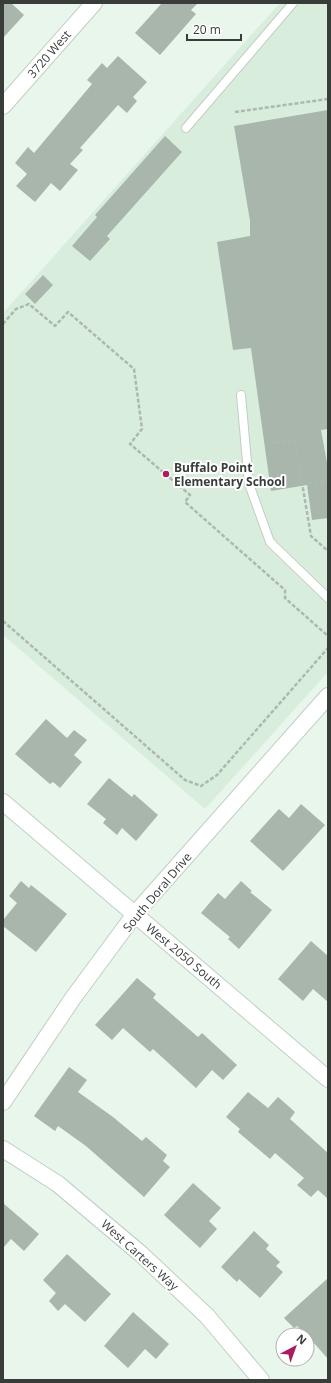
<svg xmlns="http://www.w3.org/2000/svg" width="331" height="1383" font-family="'Open Sans',sans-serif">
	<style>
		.built { fill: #d9eddd }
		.building { fill: #a9b6ab }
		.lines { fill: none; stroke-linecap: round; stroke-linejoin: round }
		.lane-casing { stroke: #c1cec3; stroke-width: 10 }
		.street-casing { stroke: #c1cec3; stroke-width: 18 }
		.path { stroke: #adb8af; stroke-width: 2.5; stroke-dasharray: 4 2; stroke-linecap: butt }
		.lane { stroke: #fff; stroke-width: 8 }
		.street { stroke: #fff; stroke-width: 16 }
		.poi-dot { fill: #aa1c5b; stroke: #fff; stroke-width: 1.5 }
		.labels { text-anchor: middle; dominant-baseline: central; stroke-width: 4; stroke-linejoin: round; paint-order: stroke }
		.street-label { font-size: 12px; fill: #383d39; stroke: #fff }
		.poi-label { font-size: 12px; font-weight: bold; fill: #383d39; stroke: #fff; text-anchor: start }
	</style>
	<rect width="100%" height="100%" fill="#e8f6eb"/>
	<path class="built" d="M280,3h48v669l-123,137 -202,-174v-322z"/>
	<path class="building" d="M3,3h8l13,12 -21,23z
		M162,3h36l-7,7 5,4 -36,41 -25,-22z
		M118,56l29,26 -14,15 4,4 -10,12 -9,-8 -38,43 3,2 -13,14 8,6 -18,21 -9,-8 -16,19 -19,-16 11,-12 -12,-11 13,-16 6,6 58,-69 -5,-4 15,-17 5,5z
		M328,110v319l-7,1 7,38v50l-16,2 -5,-35 -36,6 -20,-143 -18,2 -16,-108 33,-6v-15l-16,-95z
		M165,136l17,16 -75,84 3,3 -20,22 -18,-15 25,-29 -2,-2z
		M43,275l10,10 -18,19 -10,-10z
		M46,719l21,19 7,-8 13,10 -13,15 8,7 -22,26 -7,-6 -3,2 -35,-30z
		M109,778l23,19 2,-3 24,21 -22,26 -14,-13 -5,7 -14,-12 3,-4 -19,-15z
		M301,804l24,21 -42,46 -33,-30 29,-32 10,9z
		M21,881l8,7 2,-3 36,29 -31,38 -33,-26v-6l14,-17 -8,-7z
		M241,881l11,10 -2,1 22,18 -33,39 -11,-10 2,-2 -29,-24 17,-20 7,6z
		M311,941l17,15v46l-15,-13 -10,12 -25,-22z
		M137,978l19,16 -3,4 45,39 4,-4 35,32 -14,15 -11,-10 -16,18 -43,-39 -3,3 -27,-24 -11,12 -17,-15z
		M69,1067l18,13 -9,12 35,25 29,24 4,-4 21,18 -4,6 7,6 -26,30 -58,-51 -28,-20 -3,5 -21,-15z
		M248,1092l20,16 10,-11 17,15 -5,7 38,34v46l-10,-9 -7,7 -14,-12 7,-7 -29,-25 -5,6 -32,-27 2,-3 -14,-12z
		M193,1183l28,25 -12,13 8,8 -17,19 -36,-33z
		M3,1203l36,31 -15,17 -13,-12 -8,9z
		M254,1231l15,14 -3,4 14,13 -4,4 7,6 -23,26 -21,-19 -2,3 -16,-15z
		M67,1254l44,40 -26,28 -20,-18 -7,7 -9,-10 7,-8 -13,-13z
		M328,1278v81l-21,-24 -10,-9 -3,2 -10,-10z
		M133,1312l36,32 -13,15 -11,-10 -17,19 -24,-22z"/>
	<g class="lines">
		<defs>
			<path id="lane" d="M186,128l107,-125
				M241,395l8,89 21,58 58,56"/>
			<path id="street" d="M3,106l91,-103
				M3,802l325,277
				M3,1102l70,-104 62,-84 193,-218
				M3,1149l55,35 83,70 66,62 54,64"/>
		</defs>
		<use href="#lane" class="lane-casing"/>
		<use href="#street" class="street-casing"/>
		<path class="path" d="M235,112l93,-13
			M3,324l13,-15 13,-5 26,22 13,-14 66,57 8,60 -12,15 60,51 -5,7 100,88v8l43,38
			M270,443l25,-2 16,95 17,15
			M302,484l26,-3
			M3,621l182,159 16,6 16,-11 111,-127"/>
		<use href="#lane" class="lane"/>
		<use href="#street" class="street"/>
	</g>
	<circle class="poi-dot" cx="166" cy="474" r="4"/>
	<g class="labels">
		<g class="street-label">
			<text transform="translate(49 54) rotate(-49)">3720 West</text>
			<text transform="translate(157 892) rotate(-50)">South Doral Drive</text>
			<text transform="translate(184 956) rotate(40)">West 2050 South</text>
			<text transform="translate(140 1255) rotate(42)">West Carters Way</text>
		</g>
		<g class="poi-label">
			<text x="174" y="467">Buffalo Point<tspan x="174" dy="14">Elementary School</tspan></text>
		</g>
	</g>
	<rect width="331" height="1383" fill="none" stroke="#383d39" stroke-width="8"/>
	<g transform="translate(295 1347) rotate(41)"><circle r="19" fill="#ffffff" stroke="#afb1b0"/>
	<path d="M0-3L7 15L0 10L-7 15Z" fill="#aa1c5b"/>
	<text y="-6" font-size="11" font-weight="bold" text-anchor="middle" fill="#383d39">N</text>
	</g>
	<path d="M187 34v6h54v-6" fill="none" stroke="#383d39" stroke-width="2"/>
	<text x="193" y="34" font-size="12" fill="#383d39" stroke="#ffffff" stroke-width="3" paint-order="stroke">20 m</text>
</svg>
